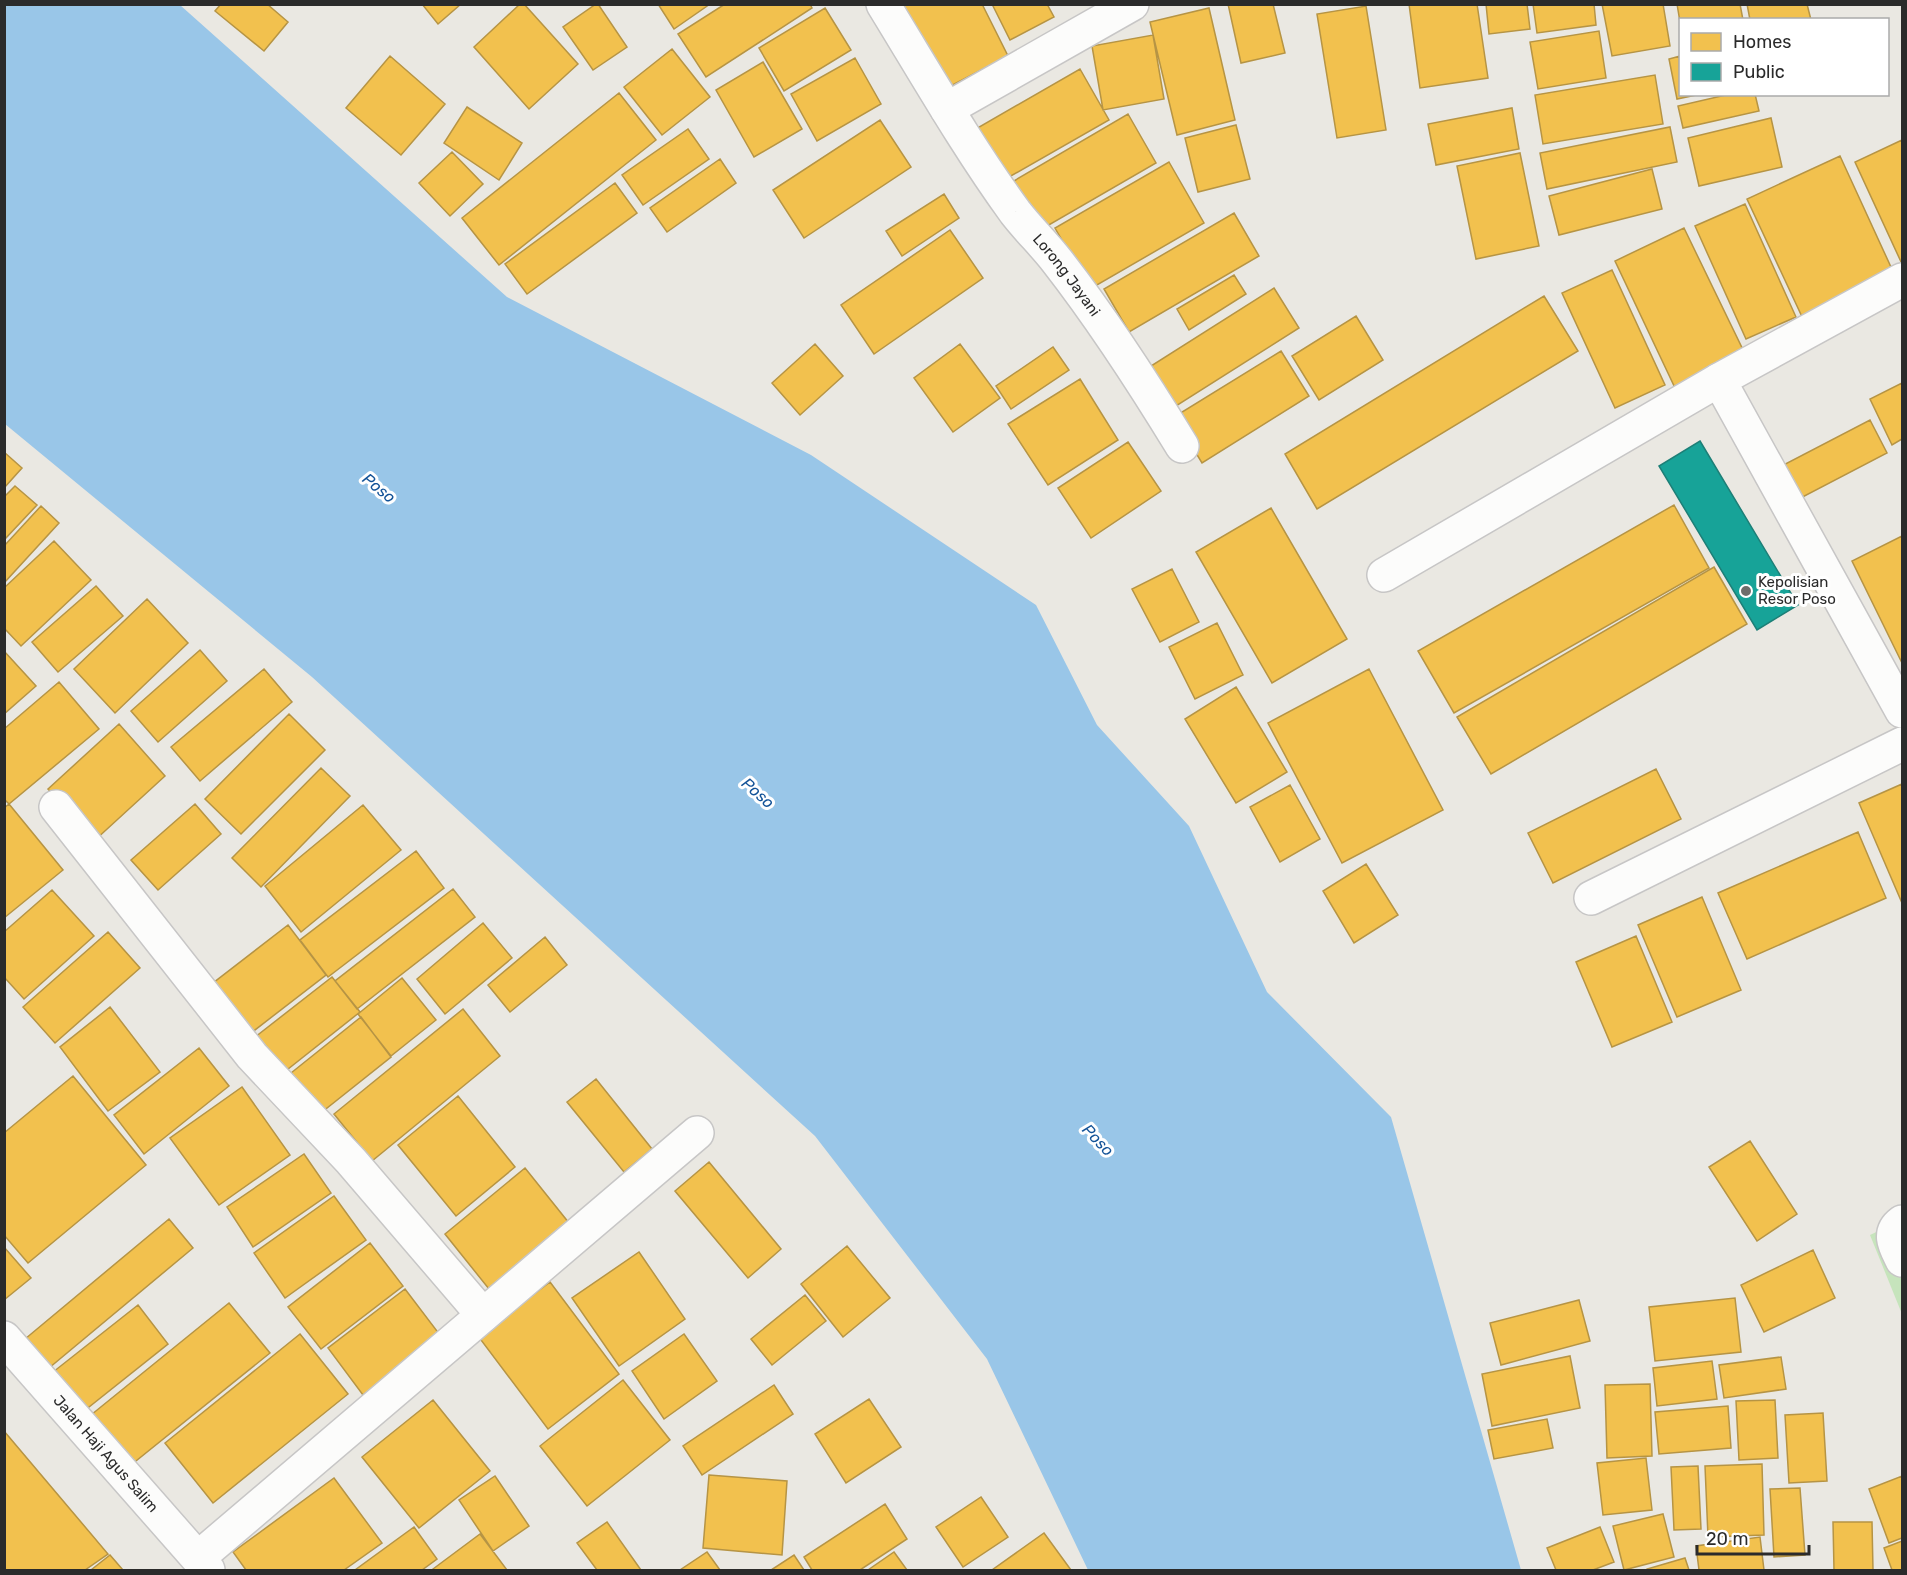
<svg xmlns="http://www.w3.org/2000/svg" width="1907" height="1575" font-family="Rubik,sans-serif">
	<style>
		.green { fill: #c6e4bc }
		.water { fill: #99c6e8 }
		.homes { fill: #f2c14e; stroke: #b69444; stroke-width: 1.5 }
		.public { fill: #17a398; stroke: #1d7f77; stroke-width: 1.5 }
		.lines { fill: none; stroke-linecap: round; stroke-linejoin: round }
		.minor-casing { stroke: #c7c6c6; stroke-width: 36 }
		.minor { stroke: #fcfcfb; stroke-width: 33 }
		.poi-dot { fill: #6e6d6b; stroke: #fff; stroke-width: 2 }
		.labels { text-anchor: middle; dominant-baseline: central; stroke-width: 6; stroke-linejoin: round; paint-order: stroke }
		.street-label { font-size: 15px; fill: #2b2b2b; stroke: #fff }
		.poi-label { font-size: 15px; fill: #2b2b2b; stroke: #fff; text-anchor: start }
		.water-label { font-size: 16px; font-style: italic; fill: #135398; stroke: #fff }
	</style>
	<rect width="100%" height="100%" fill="#eae8e2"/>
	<path class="green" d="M1902,1220v94l-32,-79z"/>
	<path class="water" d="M4,5h176l327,292 304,158 225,150 61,120 92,101 78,166 124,125 130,453h-433l-101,-211 -172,-223 -503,-459 -307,-253z"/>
	<path class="homes" d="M221,4h46l21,18 -24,29 -49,-40z
		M422,4h39l-23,20z
		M520,4h4l54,60 -49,45 -55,-62z
		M596,4h2l29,43 -34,23 -30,-43z
		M658,4h52l-36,25z
		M725,4h85l2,4 -106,69 -28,-43z
		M901,4h81l26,52 -63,33z
		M992,4h55l7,13 -44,23z
		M1228,4h45l12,49 -44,10z
		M1409,4h68l11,74 -68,10z
		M1486,4h41l3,25 -41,5z
		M1533,4h61l2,21 -59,8z
		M1602,4h61l7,42 -58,10z
		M1677,4h63l3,16h-63v2z
		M1747,4h60l4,16h-61z
		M1366,6l20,124 -49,8 -20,-124z
		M825,8l26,42 -67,41 -25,-43z
		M1209,8l26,112 -58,15 -27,-113z
		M1599,31l7,47 -68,11 -8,-47z
		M1153,35l11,64 -61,11 -11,-64z
		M672,49l38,48 -48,38 -38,-48z
		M390,56l55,48 -44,51 -55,-47z
		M1680,56v38h21l-24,5 -8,-40z
		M855,58l26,46 -64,37 -26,-47z
		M763,62l39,67 -48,28 -38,-67z
		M1080,69l29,51 -107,61 -28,-51z
		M1655,75l8,49 -120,20 -8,-49z
		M619,93l37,47 -157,125 -37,-47z
		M1730,94h25l4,17 -76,17 -5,-22z
		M467,107l55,36 -23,37 -55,-37z
		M1512,108l7,41 -83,16 -8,-41z
		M1128,114l28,49 -121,70 -28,-48z
		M1771,118l11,49 -83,19 -11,-48z
		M880,120l31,47 -107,71 -31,-48z
		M1236,125l14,54 -52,13 -13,-54z
		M1670,127l7,35 -130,27 -7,-36z
		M688,129l21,30 -66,46 -21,-30z
		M1902,140v124l-47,-102z
		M452,152l31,32 -33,32 -31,-33z
		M1520,153l19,93 -63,13 -19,-93z
		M1840,156l56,122 -92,43 -57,-122z
		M720,159l16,24 -69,49 -17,-24z
		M1169,162l35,61 -114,66 -35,-61z
		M1652,169l10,40 -103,26 -10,-39z
		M615,183l22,30 -110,81 -22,-30z
		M944,194l15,24 -57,38 -16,-25z
		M1745,204l51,113 -50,22 -51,-113z
		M1234,213l25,43 -130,76 -25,-43z
		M1684,228l62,128 -70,34 -61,-129z
		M950,230l33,48 -109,76 -33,-49z
		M1612,270l53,115 -50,23 -53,-115z
		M1234,275l12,19 -57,36 -12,-21z
		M1274,288l25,40 -123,78 -25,-40z
		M1544,296l34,55 -261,158 -32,-55z
		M1356,316l27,44 -64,40 -27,-44z
		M815,344l28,32 -43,39 -28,-32z
		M960,344l40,54 -47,34 -39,-54z
		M1053,347l16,23 -58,39 -15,-23z
		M1281,351l28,45 -107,67 -28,-46z
		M1080,379l38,61 -70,45 -40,-61z
		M1902,383v56l-10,6 -22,-46z
		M1870,420l17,33 -94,49 -17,-33z
		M1128,442l33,49 -70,47 -33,-50z
		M4,452l18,16 -18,20z
		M15,486l22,19 -33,35v-43z
		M1674,505l35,63 -255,145 -36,-62z
		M41,506l18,17 -55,60v-37z
		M1271,508l76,131 -75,44 -76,-131z
		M1902,536v127l-50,-102z
		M54,541l37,39 -70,66 -17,-18v-40z
		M1714,567l33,57 -256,150 -34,-57z
		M1172,569l27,53 -39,20 -28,-53z
		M96,586l27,30 -65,56 -26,-30z
		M147,599l41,44 -73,70 -41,-44z
		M1217,623l26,52 -48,24 -26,-52z
		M200,650l27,31 -69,61 -27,-31z
		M4,651l32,35 -32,28z
		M264,669l28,33 -92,79 -29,-34z
		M1369,669l74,141 -101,53 -74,-140z
		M59,682l40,47 -90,75 -5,-5v-70z
		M1236,687l51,85 -51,31 -51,-84z
		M289,714l36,36 -84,84 -36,-35z
		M119,724l46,52 -71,65 -46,-52z
		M321,768l29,28 -89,91 -29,-29z
		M1656,769l25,50 -128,64 -25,-50z
		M1902,784v119l-43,-100z
		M1290,785l30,54 -40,23 -30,-55z
		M9,804l54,66 -59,48v-110z
		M195,804l26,30 -63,56 -27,-30z
		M363,805l38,45 -100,82 -36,-46z
		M1858,832l28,66 -139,61 -29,-66z
		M416,851l28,37 -116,89 -28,-37z
		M1366,864l32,51 -44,28 -31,-52z
		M453,889l22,28 -118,92 -22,-28z
		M52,890l42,46 -70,63 -20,-22v-45z
		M1702,897l39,93 -64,27 -39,-92z
		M483,923l29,35 -67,56 -28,-35z
		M288,925l38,50 -84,65 -38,-50z
		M108,932l32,36 -85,75 -32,-36z
		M1636,936l36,86 -60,25 -36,-85z
		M545,937l22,28 -57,47 -22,-27z
		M332,977l28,35 -82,65 -28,-36z
		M402,978l34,42 -45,36 -33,-42z
		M110,1007l50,65 -52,39 -48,-64z
		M463,1009l37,47 -128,105 -38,-47z
		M361,1017l30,40 -79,63 -31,-39z
		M199,1048l30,38 -85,68 -30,-39z
		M73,1076l73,89 -118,98 -24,-28v-102z
		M596,1079l56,70 -28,23 -57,-70z
		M242,1087l48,68 -71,50 -49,-67z
		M458,1096l57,71 -59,49 -58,-71z
		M1750,1141l47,73 -40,27 -48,-74z
		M304,1154l27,39 -78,54 -26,-40z
		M709,1162l72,87 -33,29 -73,-87z
		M525,1168l44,55 -80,66 -44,-55z
		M334,1196l32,44 -81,58 -31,-45z
		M169,1219l24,29 -144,120 -24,-29z
		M370,1243l33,43 -82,63 -33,-42z
		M847,1246l43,52 -47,39 -42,-53z
		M4,1247l27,31 -27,22z
		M1813,1250l22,48 -71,34 -23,-47z
		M639,1252l46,67 -66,47 -47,-68z
		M550,1282l69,92 -71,55 -70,-93z
		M405,1289l35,46 -77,60 -35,-47z
		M805,1295l21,26 -54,44 -21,-26z
		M1735,1298l6,54 -86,9 -6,-54z
		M1579,1300l11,41 -89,24 -11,-42z
		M229,1303l41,50 -144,116 -40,-50z
		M138,1305l30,39 -89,71 -31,-39z
		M300,1334l48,60 -135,109 -48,-60z
		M684,1334l33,47 -53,38 -32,-48z
		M1570,1356l10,52 -88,18 -10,-52z
		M1781,1357l5,32 -62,9 -5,-33z
		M1712,1361l5,38 -60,7 -4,-38z
		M623,1380l47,60 -83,66 -47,-60z
		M1650,1384l2,72 -45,2 -2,-73z
		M774,1385l19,29 -91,61 -19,-29z
		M869,1399l32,48 -55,36 -31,-49z
		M433,1400l57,71 -71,57 -57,-71z
		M1775,1400l3,58 -39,2 -3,-59z
		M1728,1406l3,42 -72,6 -4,-42z
		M1823,1413l4,68 -38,2 -4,-68z
		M1547,1419l6,29 -59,11 -6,-29z
		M4,1431l104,123 -23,16h-81z
		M1646,1458l6,52 -49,5 -6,-52z
		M1762,1464l2,71 -56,2 -3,-71z
		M1698,1466l3,63 -27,1 -3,-63z
		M709,1475l78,6 -5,74 -79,-7z
		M495,1476l34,50 -36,25 -34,-51z
		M1902,1476v62l-13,5 -20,-54z
		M334,1478l48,65 -38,27h-98l-13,-18z
		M1800,1488l5,67 -31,2 -4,-68z
		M981,1497l27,40 -45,30 -27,-40z
		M885,1504l22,35 -47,31h-48l-8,-13z
		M1663,1514l11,43 -50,13 -11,-44z
		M607,1522l34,48h-44l-20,-27z
		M1833,1522h39l1,48h-39z
		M414,1527l23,32 -15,11h-67z
		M1600,1527l14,35 -21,8h-37l-9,-22z
		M1044,1533l27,37h-79z
		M480,1534l27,36h-73l-1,-1z
		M1760,1537l4,33h-65l-3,-24z
		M1902,1541v29h-10l-8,-22z
		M707,1552l13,18h-40z
		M894,1552l13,18h-39z
		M110,1555l13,15h-32z
		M794,1555l10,15h-33z
		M1685,1558l4,12h-42v-1z"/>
	<path class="public" d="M1700,441l98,164 -41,25 -98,-164z"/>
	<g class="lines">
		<defs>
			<g id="minor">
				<path id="s1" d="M883,4c43,70 84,142 132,208 13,17 29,32 42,49 46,59 86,121 125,185"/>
				<path d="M947,109l185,-105"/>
				<path d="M1902,280l-183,100 183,331"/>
				<path d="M1384,575l335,-195"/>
				<path d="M56,807l196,249 99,105 132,154"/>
				<path d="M1591,898l311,-154"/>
				<path d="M1902,1222c-15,11 -7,24 0,38"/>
				<path id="s2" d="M4,1338l204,232"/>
				<path d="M198,1558l499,-425"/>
			</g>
		</defs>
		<use href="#minor" class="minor-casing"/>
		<use href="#minor" class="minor"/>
	</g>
	<circle class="poi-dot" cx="1746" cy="591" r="6"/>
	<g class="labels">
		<g class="street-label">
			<text stroke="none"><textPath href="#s1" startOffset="328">Lorong Jayani</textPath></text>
			<text stroke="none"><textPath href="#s2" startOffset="154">Jalan Haji Agus Salim</textPath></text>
		</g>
		<g class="poi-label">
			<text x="1758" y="582">Kepolisian<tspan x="1758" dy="17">Resor Poso</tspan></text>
		</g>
		<g class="water-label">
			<text transform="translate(379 488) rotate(39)">Poso</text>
			<text transform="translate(758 793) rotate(41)">Poso</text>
			<text transform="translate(1098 1140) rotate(46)">Poso</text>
		</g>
	</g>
	<rect width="1907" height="1575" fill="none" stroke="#2b2b2b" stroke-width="12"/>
	<rect x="1679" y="18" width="210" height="78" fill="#ffffff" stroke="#aaaaaa" stroke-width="1.5"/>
	<rect x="1691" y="33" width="30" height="18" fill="#f2c14e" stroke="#aaaaaa" stroke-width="1.5"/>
	<text x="1733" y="48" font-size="18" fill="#2b2b2b">Homes</text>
	<rect x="1691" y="63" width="30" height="18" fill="#17a398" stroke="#aaaaaa" stroke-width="1.5"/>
	<text x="1733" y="78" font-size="18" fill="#2b2b2b">Public</text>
	<path d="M1697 1545v9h112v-9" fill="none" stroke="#2b2b2b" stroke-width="3"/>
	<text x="1706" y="1545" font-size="18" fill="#2b2b2b" stroke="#ffffff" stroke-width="4.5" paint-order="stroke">20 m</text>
</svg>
